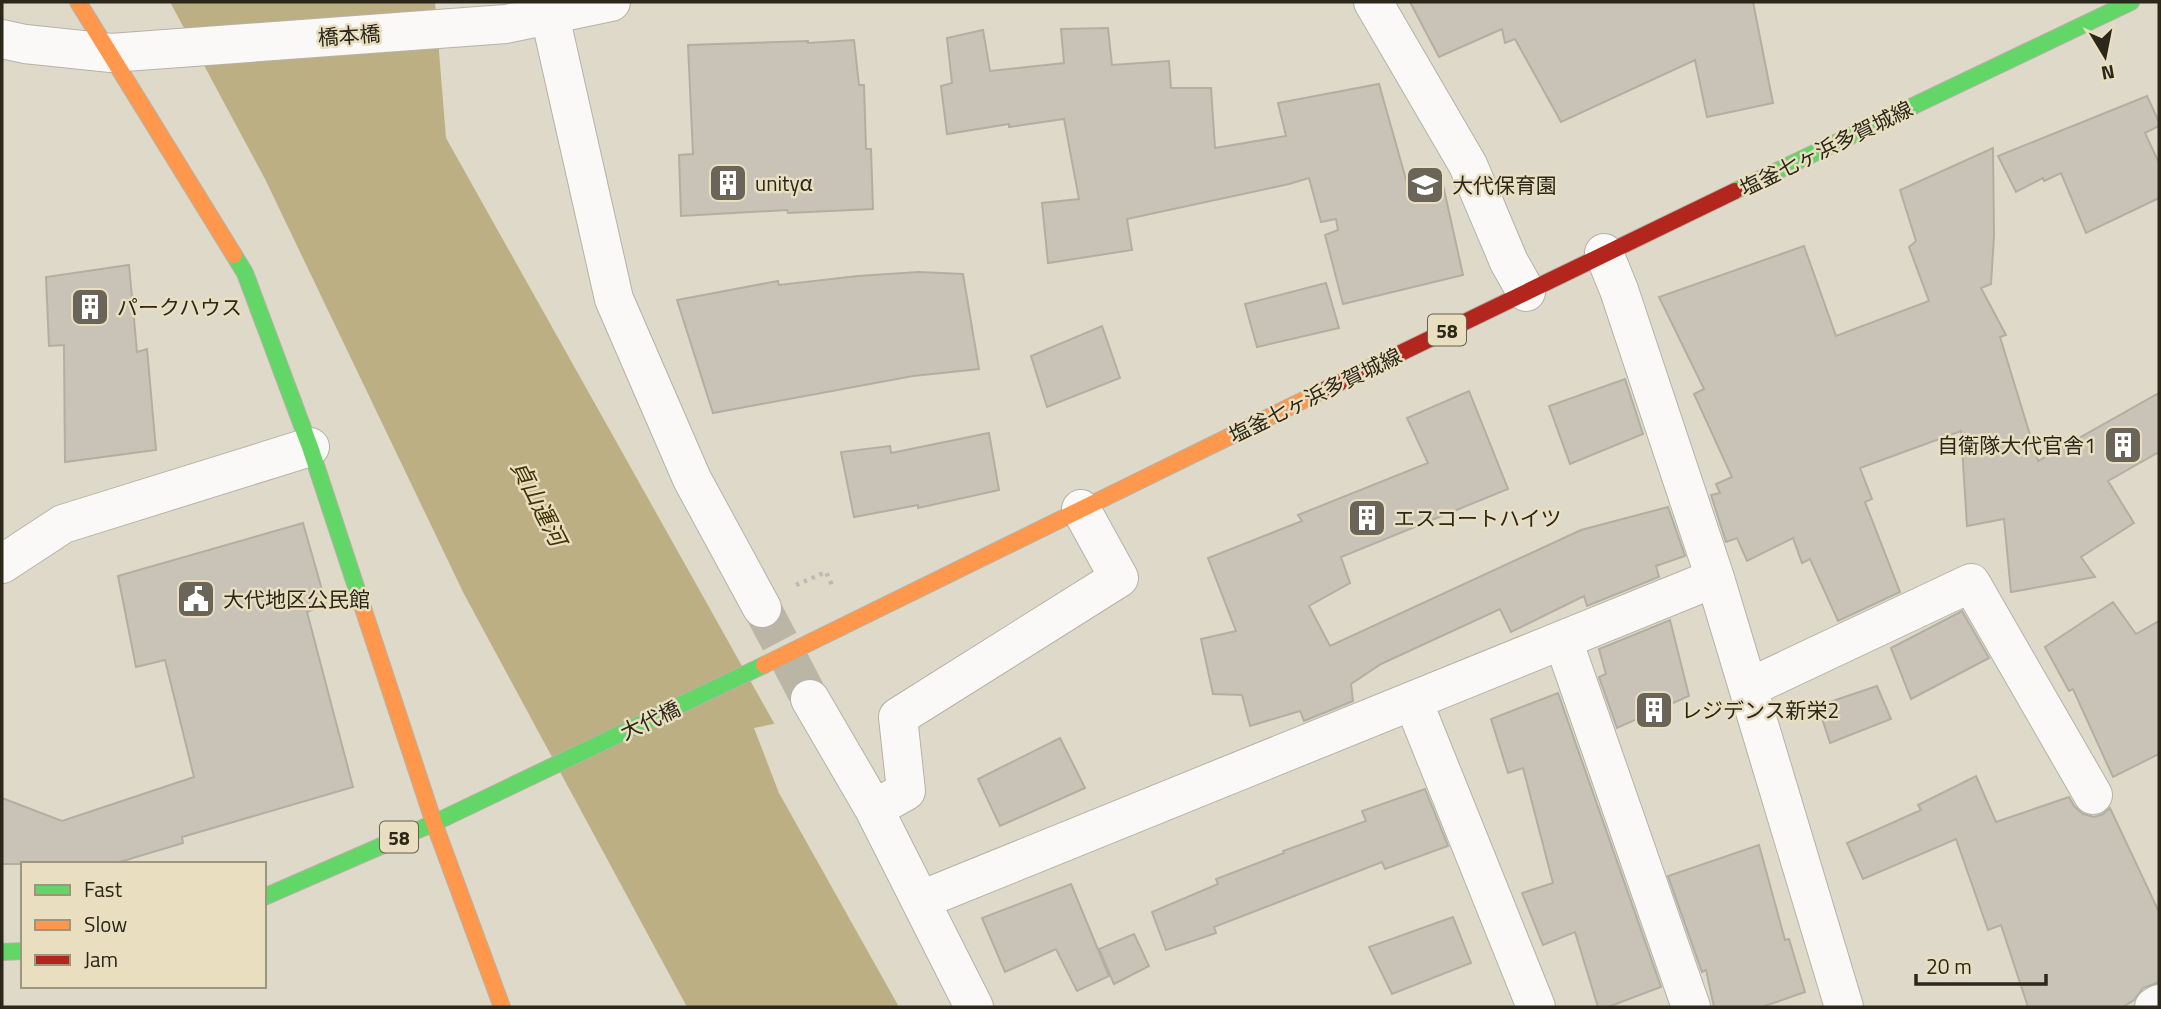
<svg xmlns="http://www.w3.org/2000/svg" width="2161" height="1009" font-family="'Titillium Web','Noto Sans JP',sans-serif">
	<style>
		.water { fill: #bdaf84 }
		.pier { fill: #dfd9c9 }
		.building { fill: #c8c3b6; stroke: #b2aea1; stroke-width: 2 }
		.lines { fill: none; stroke-linecap: round; stroke-linejoin: round }
		.street-tunnel { stroke: #bbb5a6; stroke-width: 38; stroke-dasharray: 38 19; stroke-linecap: butt }
		.street-casing { stroke: #b6b2a5; stroke-width: 40 }
		.fast-casing { stroke: #b6b2a5; stroke-width: 18 }
		.slow-casing { stroke: #b6b2a5; stroke-width: 18 }
		.jam-casing { stroke: #b6b2a5; stroke-width: 18 }
		.path { stroke: #bcbbb3; stroke-width: 4.5; stroke-dasharray: 3.5 5; stroke-linecap: butt }
		.street { stroke: #faf9f7; stroke-width: 38 }
		.fast { stroke: #63d668; stroke-width: 16 }
		.slow { stroke: #ff974d; stroke-width: 16 }
		.jam { stroke: #b3261e; stroke-width: 16 }
		.labels { text-anchor: middle; dominant-baseline: central; stroke-width: 5; stroke-linejoin: round; paint-order: stroke }
		.shield { fill: #e9debf; stroke: #645e4c; stroke-width: 2 }
		.shield-label { font-size: 19px; font-weight: bold; fill: #2b271b }
		.street-label { font-size: 21px; fill: #2b271b; stroke: #e9debf }
		.poi-label { font-size: 21px; fill: #2b271b; stroke: #e9debf; text-anchor: start }
		.water-label { font-size: 23px; font-style: italic; fill: #413405; stroke: #e9debf }
	</style>
	<rect width="100%" height="100%" fill="#dfd9c9"/>
	<path class="water" d="M170,2h265l11,136 351,626 123,243h-233l-223,-413 -199,-415z"/>
	<path class="pier" d="M778,723l22,39 123,245h-24l-120,-214 -25,-65z"/>
	<path class="building" d="M1410,2h343l20,101 -66,14 -12,-57 -134,62 -46,-83 -10,4 -3,-14 -63,28z
		M1108,28l4,37 57,-4 2,27h40l4,60 71,-12 -8,-33 101,-19 28,99 34,-7 22,99 -120,29 -18,-69 13,-5 -2,-11 -15,3 -12,-44 -20,6 -162,35 5,31 -84,13 -6,-60 37,-4 -15,-80 -55,8v-3l-62,10 -6,-48 11,-3 -5,-45 36,-8 7,41 74,-8 -3,-34z
		M854,40l5,45h5l2,64h5l2,60 -85,4 -1,-3 -106,6 -2,-61 14,-1 -5,-109 120,-4v2z
		M2147,96l12,26v4l-14,7 14,30v35l-73,35 -25,-60 -17,8 -1,-3 -27,14 -18,-36z
		M1993,148l1,88 -3,48 -10,4 25,47 -6,2 38,124 121,-68v59l-51,29 26,42 -53,34 14,20 -84,15 -7,-73 -37,7 -6,-95 -101,37 12,31 -7,3 35,90 -62,29 -28,-62 -8,4 -9,-25 -46,23 -10,-23 -11,4 -15,-47 9,-2 -4,-9 16,-7 -38,-83 10,-5 -45,-92 145,-51 32,90 93,-35 -20,-54 7,-6 -16,-51z
		M129,265l8,87 10,-3 9,101 -91,12 -1,-117 -15,1 -3,-69z
		M919,272l44,2 16,95 -66,7 -200,37 -36,-113 101,-19 1,4 79,-9z
		M1326,283l13,45 -82,19 -12,-43z
		M1102,326l18,52 -73,29 -16,-51z
		M1625,379l18,55 -73,30 -21,-58z
		M1469,391l39,98 -167,68 9,26 -41,23 21,40 251,-116 87,-23 17,49 -29,10 3,11 -72,29 -3,-10 -73,36 -11,-23 -119,55 -30,20 2,17 -49,20 -4,-10 -50,15 -8,-31 -29,-1 -12,-55 35,-8 -28,-73 94,-37 -4,-6 130,-52 -21,-45z
		M989,433l10,57 -81,18v-3l-64,12 -13,-65 49,-6 1,7z
		M303,523l23,81 -19,8 46,175 -171,50 1,6 -70,21h-111v-66l60,23 132,-44 -29,-117 -29,7 -18,-91z
		M2113,602l23,32 23,-13v133l-46,23 -40,-88 -4,2 -24,-44z
		M1962,611l27,47 -78,41 -20,-51z
		M1670,620l19,76 -72,32 -18,-51 7,-3 -7,-25z
		M1877,686l14,33 -61,24 -12,-37z
		M1558,693l103,294 -53,20h-10l-23,-75 -32,13 -21,-52 31,-10 -30,-115 -15,5 -17,-54z
		M1060,738l25,50 -85,38 -22,-47z
		M1976,776l20,46 73,-25 5,9 9,8 11,3 9,-3 7,-6 49,104v70l-16,6 -9,12 -11,7h-95l-27,-82 -13,5 -32,-91 -93,40 -16,-36 74,-33 -3,-5z
		M1425,789l23,57 -63,23 -3,-7 -168,65 2,6 -50,17 -14,-38 66,-28 -2,-5 68,-26 -1,-2 83,-30 -4,-10z
		M1759,845l26,95 4,-1 16,53 -43,15h-48l-8,-37 -4,2 -34,-96z
		M1071,884l38,92 -32,15 -21,-42 -51,23 -23,-54z
		M1453,917l18,46 -79,31 -23,-47z
		M1134,934l15,32 -35,18 -15,-35z"/>
	<g class="lines">
		<path class="street-tunnel" d="M762,608l48,91"/>
		<defs>
			<path id="street" d="M1373,2l95,163 41,97 17,30
				M550,16l64,283 78,180 70,129
				M2,39l23,5 86,9 395,-29 105,-22
				M1604,253l15,37 96,288 129,429
				M2,564l61,-40 247,-77
				M1563,640l128,367
				M1748,688l223,-105 122,212
				M810,699l64,110 100,198
				M1413,701l123,306
				M874,809l32,-18 -8,-74 221,-139 -38,-69
				M921,900l794,-322
				M2154,1007l5,-3"/>
			<path id="fast" d="M1735,191l396,-189
				M234,255l11,18 65,174 51,155
				M264,897l170,-74 330,-158
				M2,952l21,-1"/>
			<path id="slow" d="M78,2l156,253
				M361,602l73,221 68,184
				M764,665l550,-270"/>
			<path id="jam" d="M1314,395l421,-204"/>
		</defs>
		<use href="#street" class="street-casing"/>
		<use href="#fast" class="fast-casing"/>
		<use href="#slow" class="slow-casing"/>
		<use href="#jam" class="jam-casing"/>
		<path class="path" d="M796,585l30,-13 6,13"/>
		<use href="#street" class="street"/>
		<use href="#fast" class="fast"/>
		<use href="#slow" class="slow"/>
		<use href="#jam" class="jam"/>
	</g>
	<defs>
		<symbol id="building-square" viewBox="-11 -11 22 22"><rect x="-9" y="-9" width="18" height="18" rx="4" fill="#6a6558" stroke="#e9debf"/><path d="M-4-6H4V6H1V3H-1V6H-4ZM-2.5-4.3h1.7v1.8h-1.7ZM.8-4.3h1.7v1.8H.8ZM-2.5-1h1.7V.8h-1.7ZM.8-1h1.7V.8H.8Z" fill="#fff"/></symbol>
		<symbol id="school-square" viewBox="-11 -11 22 22"><rect x="-9" y="-9" width="18" height="18" rx="4" fill="#6a6558" stroke="#e9debf"/><path d="M0-5L7-2L0 1L-7-2ZM-4 1L0 2.5L4 1V4Q0 6-4 4Z" fill="#fff"/></symbol>
		<symbol id="civic-square" viewBox="-11 -11 22 22"><rect x="-9" y="-9" width="18" height="18" rx="4" fill="#6a6558" stroke="#e9debf"/><path d="M-.6-6.5H3V-4.5H.6V-3L4-1V1h2V6H-6V1h2V-1L-.6-3ZM-1.2 2.5V6h2.4V2.5Z" fill="#fff"/></symbol>
	</defs>
	<g fill-rule="evenodd">
		<use href="#building-square" x="706" y="161" width="44" height="44"/>
		<use href="#school-square" x="1403" y="163" width="44" height="44"/>
		<use href="#building-square" x="68" y="285" width="44" height="44"/>
		<use href="#building-square" x="2101" y="423" width="44" height="44"/>
		<use href="#building-square" x="1345" y="496" width="44" height="44"/>
		<use href="#civic-square" x="174" y="577" width="44" height="44"/>
		<use href="#building-square" x="1632" y="688" width="44" height="44"/>
	</g>
	<g class="labels">
		<g class="shield">
			<rect x="1428" y="314.5" width="38" height="31" rx="5"/>
			<rect x="380" y="821.5" width="38" height="31" rx="5"/>
		</g>
		<g class="shield-label">
			<text x="1447" y="330">58</text>
			<text x="399" y="837">58</text>
		</g>
		<g class="street-label">
			<text transform="translate(349 35) rotate(-4)">橋本橋</text>
			<text transform="translate(1826 148) rotate(-26)">塩釜七ヶ浜多賀城線</text>
			<text transform="translate(1315 395) rotate(-26)">塩釜七ヶ浜多賀城線</text>
			<text transform="translate(650 720) rotate(-25)">大代橋</text>
		</g>
		<g class="poi-label">
			<text x="755" y="183">unityα</text>
			<text x="1452" y="185">大代保育園</text>
			<text x="117" y="307">パークハウス</text>
			<text x="2096" y="445" text-anchor="end">自衛隊大代官舎1</text>
			<text x="1394" y="518">エスコートハイツ</text>
			<text x="223" y="599">大代地区公民館</text>
			<text x="1681" y="710">レジデンス新栄2</text>
		</g>
		<g class="water-label">
			<text transform="translate(539 503) rotate(63)">貞山運河</text>
		</g>
	</g>
	<rect width="2161" height="1009" fill="none" stroke="#2b271b" stroke-width="7"/>
	<rect x="21" y="862" width="245" height="126" fill="#e9debf" stroke="#9d957d" stroke-width="2"/>
	<rect x="35" y="885" width="35" height="10" fill="#63d668" stroke="#9d957d" stroke-width="2"/>
	<text x="84" y="897" font-size="21" fill="#2b271b">Fast</text>
	<rect x="35" y="920" width="35" height="10" fill="#ff974d" stroke="#9d957d" stroke-width="2"/>
	<text x="84" y="932" font-size="21" fill="#2b271b">Slow</text>
	<rect x="35" y="955" width="35" height="10" fill="#b3261e" stroke="#9d957d" stroke-width="2"/>
	<text x="84" y="967" font-size="21" fill="#2b271b">Jam</text>
	<g transform="translate(2105 56) rotate(170)" stroke="#e9debf" stroke-width="5" paint-order="stroke">
	<path d="M0-5L12 26L0 18L-12 26Z" fill="#2b271b"/>
	<text y="-10" font-size="19" font-weight="bold" text-anchor="middle" fill="#2b271b">N</text>
	</g>
	<path d="M1916 974v10h130v-10" fill="none" stroke="#2b271b" stroke-width="3.5"/>
	<text x="1926" y="974" font-size="21" fill="#2b271b" stroke="#e9debf" stroke-width="5" paint-order="stroke">20 m</text>
</svg>
